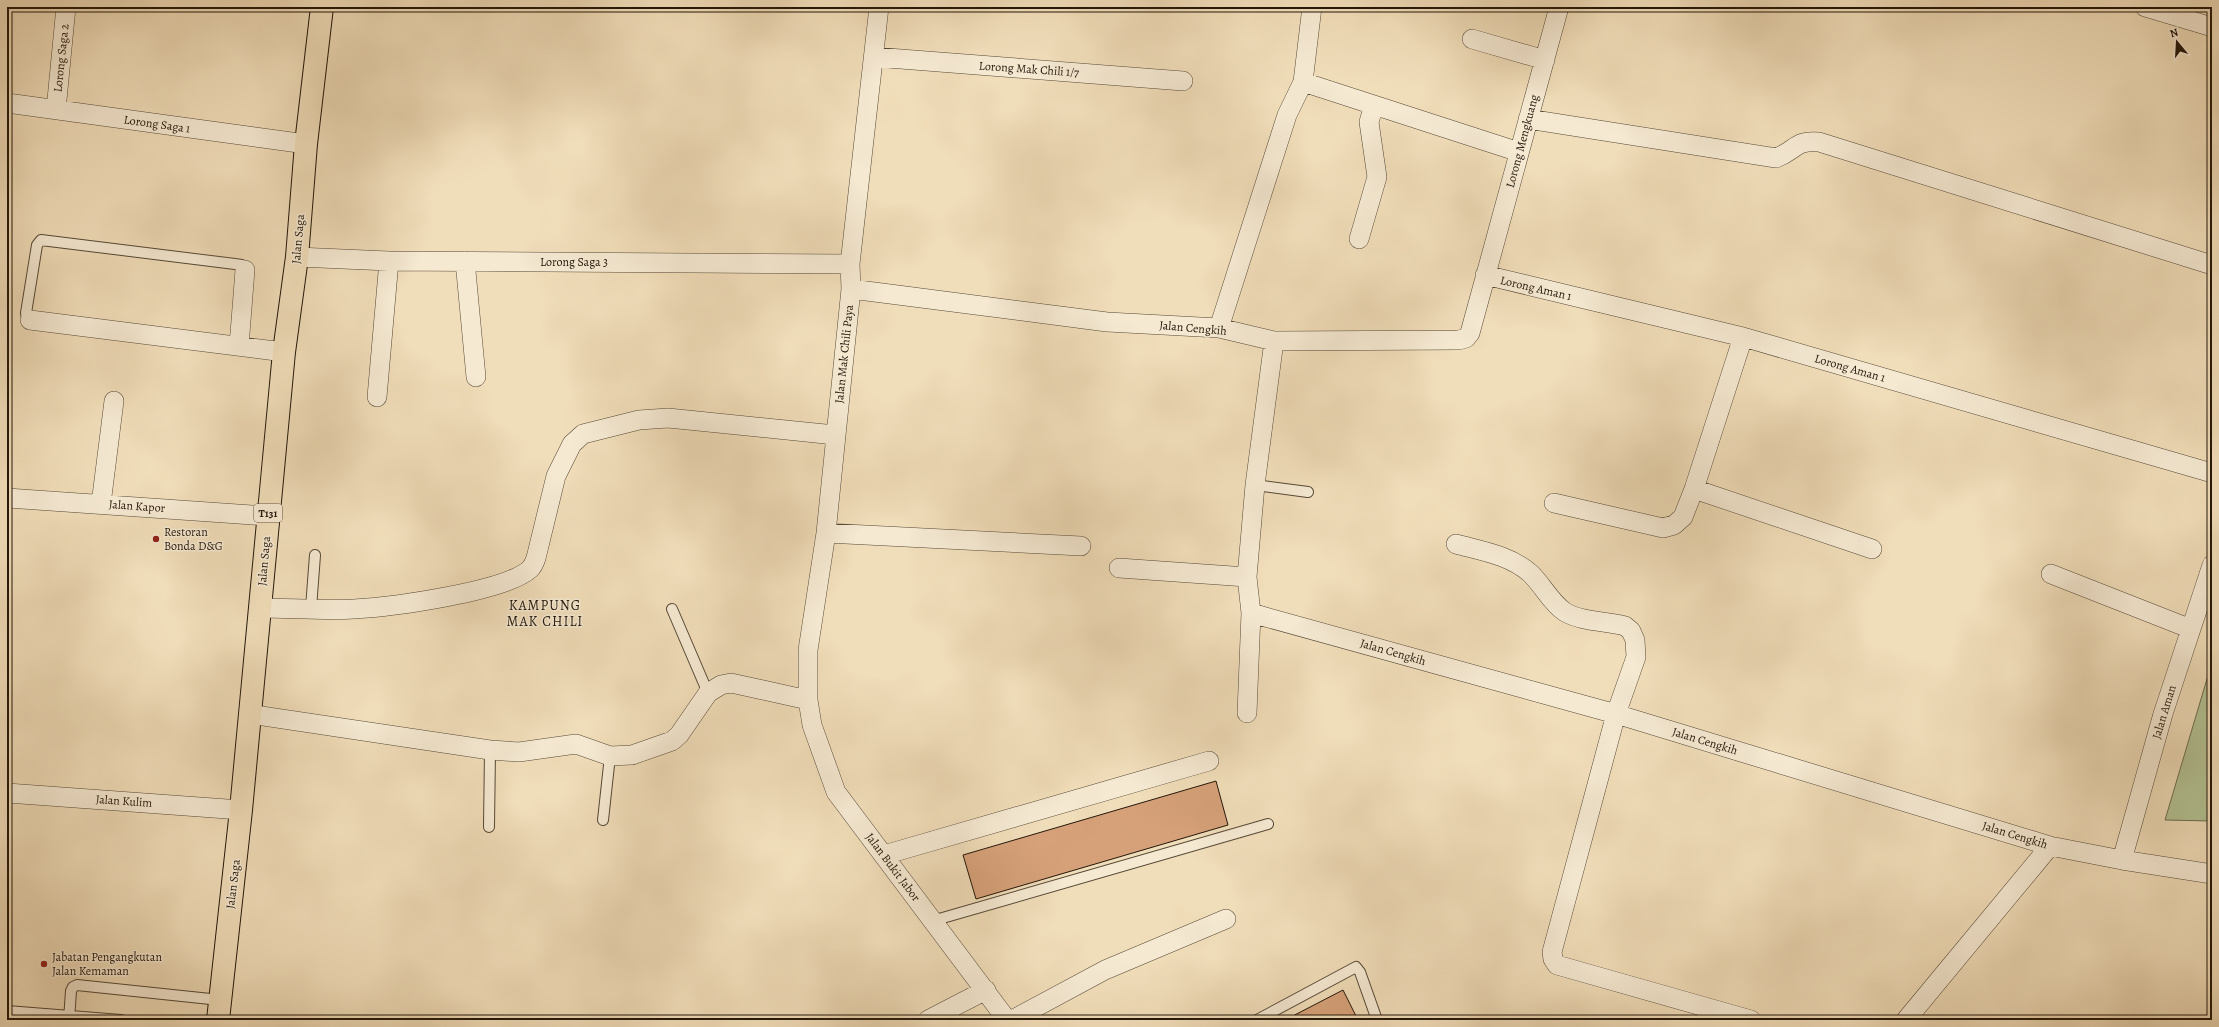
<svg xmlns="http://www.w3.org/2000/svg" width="2219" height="1027" font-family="Alegreya,serif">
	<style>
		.green { fill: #b3c294; stroke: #6b6c4f }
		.building { fill: #d6a179; stroke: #23160a }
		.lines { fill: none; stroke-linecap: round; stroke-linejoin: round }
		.service-casing { stroke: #564836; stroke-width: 12 }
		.minor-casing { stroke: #564836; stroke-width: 20 }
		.primary-casing { stroke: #23160a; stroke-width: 24 }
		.service { stroke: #f5e9d2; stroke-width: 10 }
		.minor { stroke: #f5e9d2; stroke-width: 19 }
		.primary { stroke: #f0ddb9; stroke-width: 22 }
		.poi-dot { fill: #8f2418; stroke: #f5e9d2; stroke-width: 1.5 }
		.labels { text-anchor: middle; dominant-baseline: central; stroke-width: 3; stroke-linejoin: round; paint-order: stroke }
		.shield { fill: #f5e9d2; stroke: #625546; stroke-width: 1 }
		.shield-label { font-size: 11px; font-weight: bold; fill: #23160a }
		.street-label { font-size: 12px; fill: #23160a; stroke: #f5e9d2 }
		.poi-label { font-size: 12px; fill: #23160a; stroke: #f5e9d2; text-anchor: start }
		.quarter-label { font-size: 14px; letter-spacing: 1px; fill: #23160a; stroke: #f5e9d2 }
	</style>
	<rect width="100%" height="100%" fill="#f0ddb9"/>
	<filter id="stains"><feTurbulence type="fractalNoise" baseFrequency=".005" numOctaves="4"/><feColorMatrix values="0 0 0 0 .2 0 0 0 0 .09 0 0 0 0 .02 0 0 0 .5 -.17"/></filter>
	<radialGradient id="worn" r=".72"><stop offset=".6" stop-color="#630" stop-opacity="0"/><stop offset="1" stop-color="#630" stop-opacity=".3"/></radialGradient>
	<path class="green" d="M2212,662v159l-47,-1z"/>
	<path class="building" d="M1216,781l12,44 -252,74 -13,-44z
		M1343,990l15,30h-73z"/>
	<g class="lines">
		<defs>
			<path id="service" d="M30,320l-3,-3 -1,-4 11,-68 4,-5 194,24 7,1 3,5
				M1255,485l53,7
				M311,608l4,-53
				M672,609l36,84
				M603,820l7,-64
				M489,827l1,-77
				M932,921l336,-97
				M7,1011l114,9
				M69,1020l2,-29 2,-4 4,-2 143,15
				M1257,1020l99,-53 4,5 17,48"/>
			<path id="minor" d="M879,7l-29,257 1,25 -25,244 -18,117v50l4,25 24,67 171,228
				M2145,7l67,20
				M1472,39l73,21
				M875,57l308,24
				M1303,82l9,-75
				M7,103l299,41
				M56,110l10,-103
				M1528,119l248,39c21,-8 18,-18 43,-16l393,123
				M1359,239l18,-62 -8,-55 5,-17
				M297,257l92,4 461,3
				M465,261l11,116
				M1485,275l258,62 469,136
				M851,289l256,33 112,6 55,13 -19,144 -8,92 4,36 365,101 434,132 72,14 90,14
				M30,320l254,32
				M1219,328l68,-213 16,-33 216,70
				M1274,341l185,-1 7,-2 4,-5 89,-326
				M239,346l6,-76
				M377,397l12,-136
				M1694,489l178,60
				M7,498l261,18
				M1554,503l109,25 11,-3 9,-8 11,-28 49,-152
				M101,504l13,-103
				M826,533l255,13
				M1456,544c26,7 53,11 74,29 13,12 20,29 35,39 17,10 41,9 60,14l6,5 4,9 1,17 -20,57 -64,238 1,7 4,6 194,55
				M1119,568l128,9
				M2051,574l140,55
				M260,608c31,0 63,3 94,1 36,-2 151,-17 176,-40 3,-3 5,-8 6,-11l20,-82 16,-32 11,-10 56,-14 29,-2 167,17
				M1247,713l4,-100
				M249,714l241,36 29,2 57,-8 34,12 22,-1 40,-14 7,-6 29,-42 13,-8 10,-2 77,17
				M7,793l234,17
				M884,855l325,-94
				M2122,860l41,-146 49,-149
				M928,1020l58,-30
				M1012,1020l93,-50 121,-51
				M1906,1020l144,-174"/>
			<path id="primary" d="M218,1020l23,-210 43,-458 13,-95 9,-113 16,-137"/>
		</defs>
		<use href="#service" class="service-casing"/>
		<use href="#minor" class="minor-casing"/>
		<use href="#primary" class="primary-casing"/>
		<use href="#service" class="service"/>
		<use href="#minor" class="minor"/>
		<use href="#primary" class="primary"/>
	</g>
	<g class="poi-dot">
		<circle cx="156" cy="539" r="4"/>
		<circle cx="44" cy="964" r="4"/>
	</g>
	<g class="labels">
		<rect class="shield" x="254" y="504" width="28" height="18" rx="3"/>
		<g class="shield-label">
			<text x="268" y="513">T131</text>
		</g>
		<g class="street-label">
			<text transform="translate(61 58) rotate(-84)">Lorong Saga 2</text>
			<text transform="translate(1029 69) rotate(4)">Lorong Mak Chili 1/7</text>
			<text transform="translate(157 124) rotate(8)">Lorong Saga 1</text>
			<text transform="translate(1522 141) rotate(-75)">Lorong Mengkuang</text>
			<text transform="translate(298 239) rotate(-85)">Jalan Saga</text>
			<text x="574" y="262">Lorong Saga 3</text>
			<text transform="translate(1536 288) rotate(13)">Lorong Aman 1</text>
			<text transform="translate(1193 328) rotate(5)">Jalan Cengkih</text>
			<text transform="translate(844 354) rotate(-84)">Jalan Mak Chili Paya</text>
			<text transform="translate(1850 368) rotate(16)">Lorong Aman 1</text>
			<text transform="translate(137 506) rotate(4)">Jalan Kapor</text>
			<text transform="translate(264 561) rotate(-85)">Jalan Saga</text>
			<text transform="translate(1393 652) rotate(16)">Jalan Cengkih</text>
			<text transform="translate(2164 712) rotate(-73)">Jalan Aman</text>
			<text transform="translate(1705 741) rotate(17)">Jalan Cengkih</text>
			<text transform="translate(124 801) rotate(4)">Jalan Kulim</text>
			<text transform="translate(2015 835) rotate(17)">Jalan Cengkih</text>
			<text transform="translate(893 867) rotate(53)">Jalan Bukit Jabor</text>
			<text transform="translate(233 884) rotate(-83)">Jalan Saga</text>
		</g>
		<g class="poi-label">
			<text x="164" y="532">Restoran<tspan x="164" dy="14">Bonda D&amp;G</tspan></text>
			<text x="52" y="957">Jabatan Pengangkutan<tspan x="52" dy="14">Jalan Kemaman</tspan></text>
		</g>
		<g class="quarter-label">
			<text x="545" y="605">KAMPUNG<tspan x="545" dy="16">MAK CHILI</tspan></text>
		</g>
	</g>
	<rect width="2219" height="1027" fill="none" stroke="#f0ddb9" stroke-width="24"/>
	<rect x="8" y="8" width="2203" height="1011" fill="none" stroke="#23160a" stroke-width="2"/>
	<rect x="12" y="12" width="2195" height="1003" fill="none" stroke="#23160a"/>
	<g transform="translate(2177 42) rotate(342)" stroke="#f5e9d2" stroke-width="3" paint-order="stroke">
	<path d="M0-3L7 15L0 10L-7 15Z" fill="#23160a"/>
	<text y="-6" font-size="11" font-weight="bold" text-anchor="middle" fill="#23160a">N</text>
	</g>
	<rect width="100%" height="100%" filter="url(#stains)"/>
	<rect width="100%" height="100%" fill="url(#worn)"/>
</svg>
